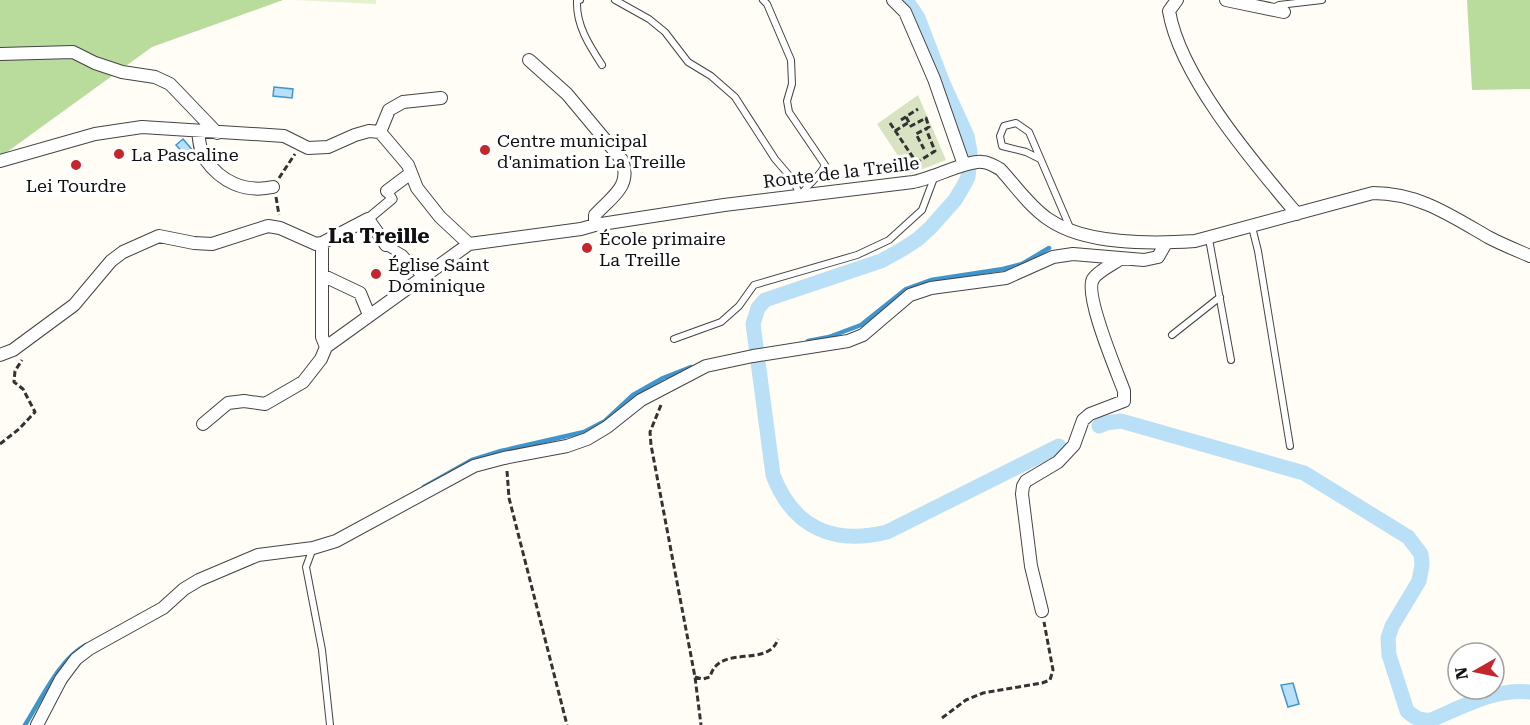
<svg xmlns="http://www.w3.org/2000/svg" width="1530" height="725" font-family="'Roboto Serif',serif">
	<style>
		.forest { fill: #b9dc9c }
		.cemetery { fill: #d9e3c4 }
		.pitch { fill: #e6f2cf }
		.water { fill: #b9e0f7; stroke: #3f96cf; stroke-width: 1.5 }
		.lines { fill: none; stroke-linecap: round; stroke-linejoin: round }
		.stream { stroke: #3f96cf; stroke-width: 4.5 }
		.canal { stroke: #b9e0f7; stroke-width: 15 }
		.service-casing { stroke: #444; stroke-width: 8 }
		.pedestrian-casing { stroke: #444; stroke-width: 11 }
		.minor-casing { stroke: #444; stroke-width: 14 }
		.path { stroke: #333; stroke-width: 3; stroke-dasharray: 6 3; stroke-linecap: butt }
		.service { stroke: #fff; stroke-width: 6 }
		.pedestrian { stroke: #fff; stroke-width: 9 }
		.minor { stroke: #fff; stroke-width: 12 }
		.poi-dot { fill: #c4262e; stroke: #fff; stroke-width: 2 }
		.labels { text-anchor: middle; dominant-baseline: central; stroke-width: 6; stroke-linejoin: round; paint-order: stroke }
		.poi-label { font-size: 18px; fill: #111; stroke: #fff; text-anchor: start }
		.street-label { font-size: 18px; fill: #111; stroke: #fff }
		.quarter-label { font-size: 21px; font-weight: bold; fill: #111; stroke: #fff }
	</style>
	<rect width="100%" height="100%" fill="#fffdf5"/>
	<path class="forest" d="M0,0h283l-131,47 -152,110z
		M1467,0h63v89l-58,1z"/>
	<path class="cemetery" d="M918,95l28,65 -36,14 -33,-50z"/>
	<path class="pitch" d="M295,0h81v4z"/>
	<path class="water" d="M274,87l19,2 -1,9 -19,-2z
		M183,139l11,13 -6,6 -12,-13z
		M1293,683l6,21 -11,3 -7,-22z"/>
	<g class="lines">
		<path class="stream" d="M808,341l21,-4 32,-12 45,-36 25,-9 72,-11 19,-5 27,-16
			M424,487l48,-27 29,-9 83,-19 21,-11 28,-26 30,-17 28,-11
			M25,725c16,-25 35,-67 61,-80"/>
		<path class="canal" d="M906,0l12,18 24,63 25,55 3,16 -2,25 -4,8 -9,15 -24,27 -13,12 -17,11 -20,11 -116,39 -7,8 -5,16 20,151c20,53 61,70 114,57l172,-86
			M1099,426l7,-3 15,-2 183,52 104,64 13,17 1,11 -3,16 -27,45 -4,12 1,17 18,56c8,7 13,10 24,9 31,-13 64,-32 99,-28"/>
		<defs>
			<path id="service" d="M580,0l-3,1c-1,24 12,44 25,64
				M615,0l34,19 16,13 23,30 23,14 24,21 40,62 18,21 7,15
				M763,0l4,4 24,56 1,24 -5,17 2,11 36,53c-5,12 -17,18 -24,30
				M1273,8l6,-3 43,-5
				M1040,159l-14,-7 -24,-6 -2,-10 4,-10 12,-3 13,9 42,98
				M1252,227l6,24 32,195
				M1209,239l22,121
				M1172,335l48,-38
				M674,339l47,-17 18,-16 15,-21 103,-30 32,-15 33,-30 12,-32
				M313,548l-7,19 16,83 8,75"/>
			<path id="pedestrian" d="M368,219l24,-20 -5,-8
				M386,245l17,10 20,23"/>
			<path id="minor" d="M893,0l12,12 29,67 30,86
				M1177,0l-8,11c11,66 85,152 128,203
				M1226,0l58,12
				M0,54l73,-2 22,11 27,9 33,5 15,7 47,49
				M529,60l38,34 55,66c10,27 -11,37 -27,55v10
				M198,131c1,9 2,21 7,28 16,23 40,34 68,28
				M380,132l28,33 9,23 23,29 29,27
				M380,132l9,-22 14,-8 38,-4
				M0,161l95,-27 47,-7 142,9 24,12 20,-1 27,-12 14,-4 11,1
				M387,191l24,-18
				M322,243l46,-24 18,26
				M322,275l38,18 9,22
				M0,355l13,-5 61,-45 37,-44 12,-9 36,-16 35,7 18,1 56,-18 12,2 36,16 6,-1v94l4,10
				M203,424l25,-21 16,-2 21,3 38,-22 18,-23 5,-12 143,-103 112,-15 14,-4 129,-20 189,-23c18,-3 55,-22 69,-20 7,0 12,4 18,7 15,16 29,37 48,50 37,26 102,25 147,22l178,-48c45,0 77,22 115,44 13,7 28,13 42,19
				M1042,611l-11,-45 -9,-72 1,-8 3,-5 32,-19 16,-17 9,-25 7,-6 34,-13v-10c-7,-19 -40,-96 -31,-112 5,-8 19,-14 27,-20
				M37,725l24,-46 15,-20 13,-10 74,-41 21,-19 15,-9 59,-25 55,-7 23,-7 138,-75 30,-8 63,-12 20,-7 20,-12 34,-27 65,-34 47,-10 95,-15 15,-6 47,-40 21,-7 75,-10 47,-21 20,-3 71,6 14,-3 8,-14"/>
		</defs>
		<use href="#service" class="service-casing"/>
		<use href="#pedestrian" class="pedestrian-casing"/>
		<use href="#minor" class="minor-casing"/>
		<path class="path" d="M906,117l5,9 15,-8 3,9 -13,7 8,15
			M901,120l17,-11
			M890,123l26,39
			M895,131l14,-9
			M908,168l27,-17 -9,-22
			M279,178l16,-24
			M276,197l3,18
			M661,405l-11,27 1,13 44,232 6,48
			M0,444l19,-15 16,-17 -12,-23 -9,-7 1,-11 7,-11
			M507,471l2,27 58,227
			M695,677l8,2 7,-2c9,-34 58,-8 68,-38
			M942,718l24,-18 17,-7 59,-10 8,-3 3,-10 -9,-48"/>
		<use href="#service" class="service"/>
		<use href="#pedestrian" class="pedestrian"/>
		<use href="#minor" class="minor"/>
	</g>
	<g class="poi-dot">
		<circle cx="485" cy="150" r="6"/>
		<circle cx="119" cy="154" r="6"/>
		<circle cx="76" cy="165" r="6"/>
		<circle cx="587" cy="248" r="6"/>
		<circle cx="376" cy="274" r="6"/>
	</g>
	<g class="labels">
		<g class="poi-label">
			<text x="497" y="140">Centre municipal<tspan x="497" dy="21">d'animation La Treille</tspan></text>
			<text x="131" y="154">La Pascaline</text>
			<text x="76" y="185" text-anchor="middle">Lei Tourdre</text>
			<text x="599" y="238">École primaire<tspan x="599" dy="21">La Treille</tspan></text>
			<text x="388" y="264">Église Saint<tspan x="388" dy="21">Dominique</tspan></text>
		</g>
		<g class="street-label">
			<text transform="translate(841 172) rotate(-7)">Route de la Treille</text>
		</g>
		<g class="quarter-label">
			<text x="379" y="236">La Treille</text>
		</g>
	</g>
	<g transform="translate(1476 671) rotate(261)"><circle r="28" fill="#ffffff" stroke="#a0a0a0" stroke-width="1.5"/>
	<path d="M0-4.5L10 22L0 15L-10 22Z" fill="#c4262e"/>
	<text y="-9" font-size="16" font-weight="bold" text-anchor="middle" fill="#111111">N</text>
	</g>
</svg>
